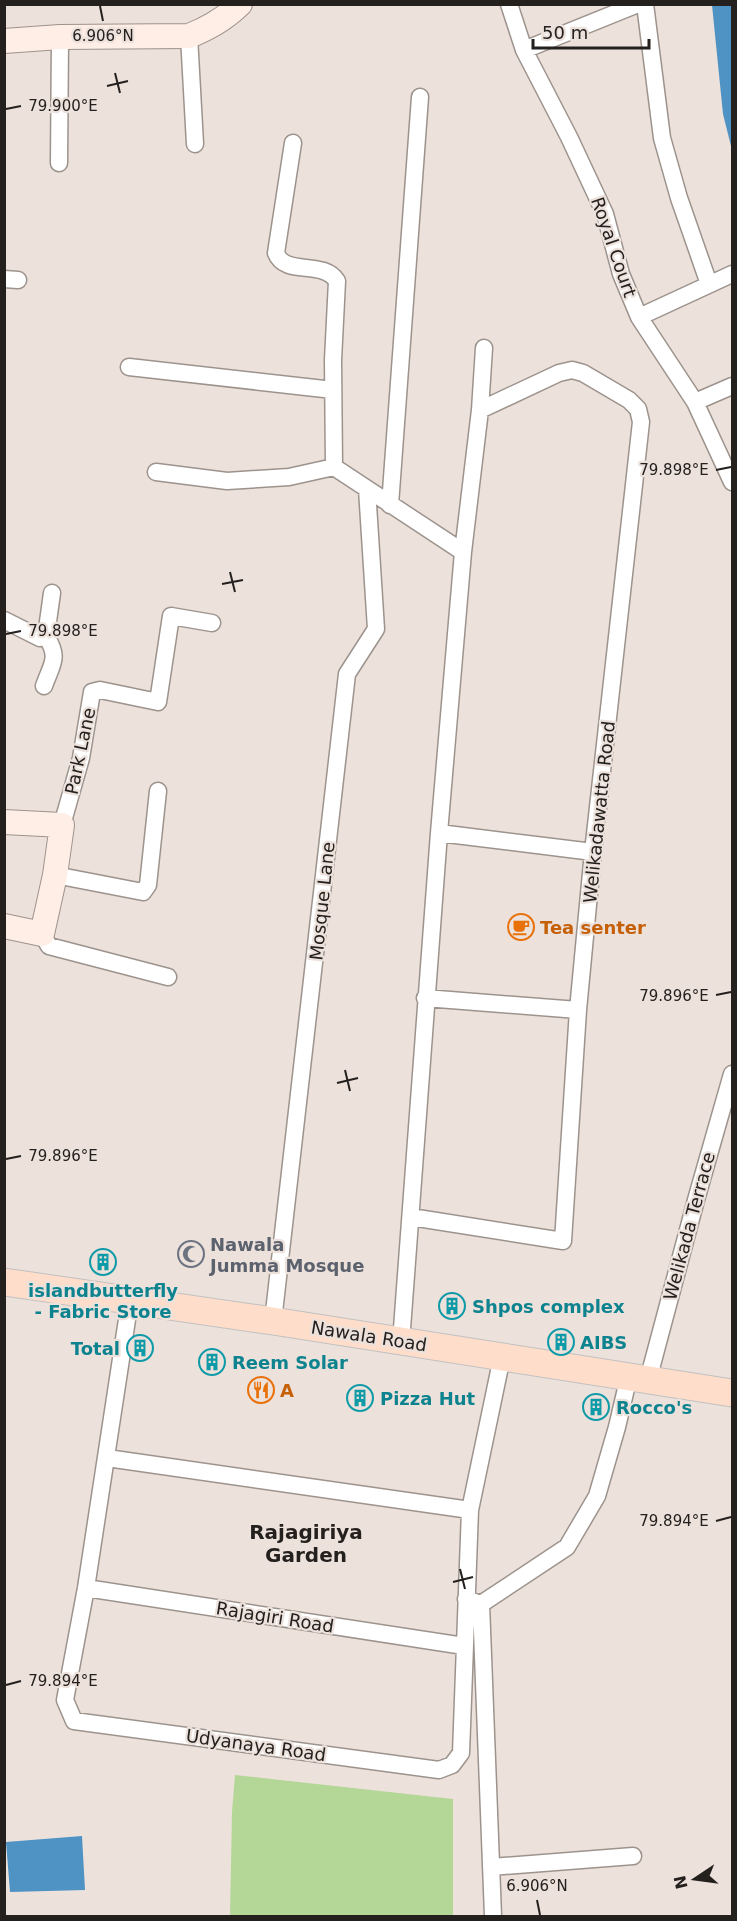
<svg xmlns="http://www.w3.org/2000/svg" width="737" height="1921" font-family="'DejaVu Sans',sans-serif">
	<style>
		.green { fill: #b4d797 }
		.water { fill: #4f92c4 }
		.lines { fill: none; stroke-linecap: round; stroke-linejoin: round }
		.street-casing { stroke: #9d938d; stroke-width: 19 }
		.secondary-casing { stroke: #9d938d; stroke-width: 26 }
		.primary-casing { stroke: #c2c1c0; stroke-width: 29 }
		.street { stroke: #fff; stroke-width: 16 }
		.secondary { stroke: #ffeee5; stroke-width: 24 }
		.primary { stroke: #feddcb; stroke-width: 27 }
		.ticks { fill: none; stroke: #24201e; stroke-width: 2 }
		.labels { text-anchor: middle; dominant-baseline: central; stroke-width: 4.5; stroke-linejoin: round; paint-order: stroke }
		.street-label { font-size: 18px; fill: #24201e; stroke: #ece1db }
		.food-label { font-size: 18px; font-weight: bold; fill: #c56008; stroke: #ece1db; text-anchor: start }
		.worship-label { font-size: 18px; font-weight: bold; fill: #5b616d; stroke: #ece1db; text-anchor: start }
		.culture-label { font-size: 18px; font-weight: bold; fill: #0d838f; stroke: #ece1db; text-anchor: start }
		.neighbourhood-label { font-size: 20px; font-weight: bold; fill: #24201e; stroke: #ece1db }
		.ticks-label { font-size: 15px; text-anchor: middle; fill: #24201e; stroke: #ece1db; stroke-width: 4.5; stroke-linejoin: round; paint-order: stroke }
	</style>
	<rect width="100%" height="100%" fill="#ece1db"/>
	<path class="green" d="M235,1775l218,24v117h-223l2,-104z"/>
	<path class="water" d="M712,5h20v145l-9,-36z
		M82,1836l3,54 -75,2 -4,-50z"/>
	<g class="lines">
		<defs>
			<path id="street" d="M509,4l15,46 45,87 36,77 16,60 18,43 56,85 37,80
				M645,4l17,134 17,60 30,86
				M189,36l6,108
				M524,50l114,-46
				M293,143l-17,110c9,24 47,6 61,28l-4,79 1,107 129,85
				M59,163l1,-126
				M4,279l14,1
				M639,317l93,-43
				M129,367l204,23
				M695,402l37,-16
				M156,472l71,9 62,-4 45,-10
				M390,505l30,-408
				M4,620l36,18 6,-2 6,-43
				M44,686c8,-23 16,-28 2,-50
				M62,825l19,-67 11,-66 8,-2 58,12 13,-86 41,7
				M439,833l154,19
				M55,875l88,17 5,-7 10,-94
				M42,934l7,12 119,31
				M425,998l153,12
				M411,1217l152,24 15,-231 15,-158 48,-430 -3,-13 -9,-9 -46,-27 -11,-3 -13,3 -79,37
				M130,1300l-44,288 -21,112 9,21 365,49 13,-5 9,-12 9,-243 32,-153
				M273,1321l74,-647 29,-45 -9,-140
				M401,1342l38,-509 24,-281 17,-142 4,-62
				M648,1380l48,-180 36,-126
				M107,1458l363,52
				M86,1588l378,58
				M466,1599l15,5 12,312
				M481,1604l86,-57 30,-51 20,-69 12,-51
				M491,1867l142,-11"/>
			<path id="secondary" d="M4,41l56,-4 129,-1c20,-8 36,-17 51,-32
				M4,822l58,3 -7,50 -13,59 -38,-8"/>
			<path id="primary" d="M4,1282l269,39 459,72"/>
		</defs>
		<use href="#street" class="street-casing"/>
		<use href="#secondary" class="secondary-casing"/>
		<use href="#primary" class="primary-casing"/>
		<use href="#street" class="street"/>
		<use href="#secondary" class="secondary"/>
		<use href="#primary" class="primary"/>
	</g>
	<path class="ticks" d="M100,6l3,15M115,73l5,20M107,86l21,-5M6,109l15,-3M716,470l15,-3M230,572l5,20M222,584l21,-4M6,634l15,-3M716,995l15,-3M345,1070l5,21M337,1083l21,-5M6,1159l15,-3M716,1521l15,-4M460,1569l5,20M453,1582l20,-5M6,1685l15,-4M537,1900l3,15"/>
	<defs>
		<symbol id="cafe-ring" viewBox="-11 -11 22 22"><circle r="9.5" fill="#ece1db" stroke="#e8710a" stroke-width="1.5"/><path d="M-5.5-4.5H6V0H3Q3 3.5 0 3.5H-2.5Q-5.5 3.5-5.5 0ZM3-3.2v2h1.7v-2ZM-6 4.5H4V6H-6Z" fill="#e8710a"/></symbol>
		<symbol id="mosque-ring" viewBox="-11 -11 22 22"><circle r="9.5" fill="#ece1db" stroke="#6b7280" stroke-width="1.5"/><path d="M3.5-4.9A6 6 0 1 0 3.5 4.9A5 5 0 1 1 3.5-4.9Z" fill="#6b7280"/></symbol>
		<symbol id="building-ring" viewBox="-11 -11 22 22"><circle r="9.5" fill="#ece1db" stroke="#0f9aa8" stroke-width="1.5"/><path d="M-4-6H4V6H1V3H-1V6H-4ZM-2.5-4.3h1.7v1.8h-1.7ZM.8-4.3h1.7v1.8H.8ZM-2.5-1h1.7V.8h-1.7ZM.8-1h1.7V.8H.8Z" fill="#0f9aa8"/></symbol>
		<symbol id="restaurant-ring" viewBox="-11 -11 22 22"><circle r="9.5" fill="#ece1db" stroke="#e8710a" stroke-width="1.5"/><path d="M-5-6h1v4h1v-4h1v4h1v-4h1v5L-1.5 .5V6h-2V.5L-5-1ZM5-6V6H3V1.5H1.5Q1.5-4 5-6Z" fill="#e8710a"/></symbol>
	</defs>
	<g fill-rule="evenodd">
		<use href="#cafe-ring" x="506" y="912" width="30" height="30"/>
		<use href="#mosque-ring" x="176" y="1239" width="30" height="30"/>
		<use href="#building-ring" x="88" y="1247" width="30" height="30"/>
		<use href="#building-ring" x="437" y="1291" width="30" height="30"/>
		<use href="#building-ring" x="546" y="1327" width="30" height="30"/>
		<use href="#building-ring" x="125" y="1333" width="30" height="30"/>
		<use href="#building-ring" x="197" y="1347" width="30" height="30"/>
		<use href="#restaurant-ring" x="246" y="1375" width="30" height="30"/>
		<use href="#building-ring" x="345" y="1383" width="30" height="30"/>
		<use href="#building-ring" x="581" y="1392" width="30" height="30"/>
	</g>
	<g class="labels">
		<g class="street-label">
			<text transform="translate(614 247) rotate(71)">Royal Court</text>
			<text transform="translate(80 751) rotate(-78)">Park Lane</text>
			<text transform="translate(599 812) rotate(-84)">Welikadawatta Road</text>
			<text transform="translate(322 901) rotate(-84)">Mosque Lane</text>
			<text transform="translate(689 1226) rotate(-75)">Welikada Terrace</text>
			<text transform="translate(369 1336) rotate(9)">Nawala Road</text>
			<text transform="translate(275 1617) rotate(9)">Rajagiri Road</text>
			<text transform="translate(256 1745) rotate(8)">Udyanaya Road</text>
		</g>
		<g class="food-label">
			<text x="540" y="927">Tea senter</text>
			<text x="280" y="1390">A</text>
		</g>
		<g class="worship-label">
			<text x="210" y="1244">Nawala<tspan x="210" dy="21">Jumma Mosque</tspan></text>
		</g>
		<g class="culture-label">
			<text x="103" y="1290" text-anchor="middle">islandbutterfly<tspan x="103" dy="21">- Fabric Store</tspan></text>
			<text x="472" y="1306">Shpos complex</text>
			<text x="580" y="1342">AIBS</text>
			<text x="120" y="1348" text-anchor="end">Total</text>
			<text x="232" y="1362">Reem Solar</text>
			<text x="380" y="1398">Pizza Hut</text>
			<text x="616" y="1407">Rocco's</text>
		</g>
		<g class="neighbourhood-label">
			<text x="306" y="1532">Rajagiriya<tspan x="306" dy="23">Garden</tspan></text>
		</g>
	</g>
	<g class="ticks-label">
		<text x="103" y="41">6.906°N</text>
		<text x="63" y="111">79.900°E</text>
		<text x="674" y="475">79.898°E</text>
		<text x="63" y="636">79.898°E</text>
		<text x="674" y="1001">79.896°E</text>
		<text x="63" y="1161">79.896°E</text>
		<text x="674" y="1526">79.894°E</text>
		<text x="63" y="1686">79.894°E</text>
		<text x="537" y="1891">6.906°N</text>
	</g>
	<rect width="737" height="1921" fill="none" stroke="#24201e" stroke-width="12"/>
	<g transform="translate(695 1879) rotate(257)" stroke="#ece1db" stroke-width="4.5" paint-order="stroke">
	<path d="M0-4.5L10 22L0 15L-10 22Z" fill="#24201e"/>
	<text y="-9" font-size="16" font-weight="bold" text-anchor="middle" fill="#24201e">N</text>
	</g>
	<path d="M533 39v9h116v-9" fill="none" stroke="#24201e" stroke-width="3"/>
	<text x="542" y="39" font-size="18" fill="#24201e" stroke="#ece1db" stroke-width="4.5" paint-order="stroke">50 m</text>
</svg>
